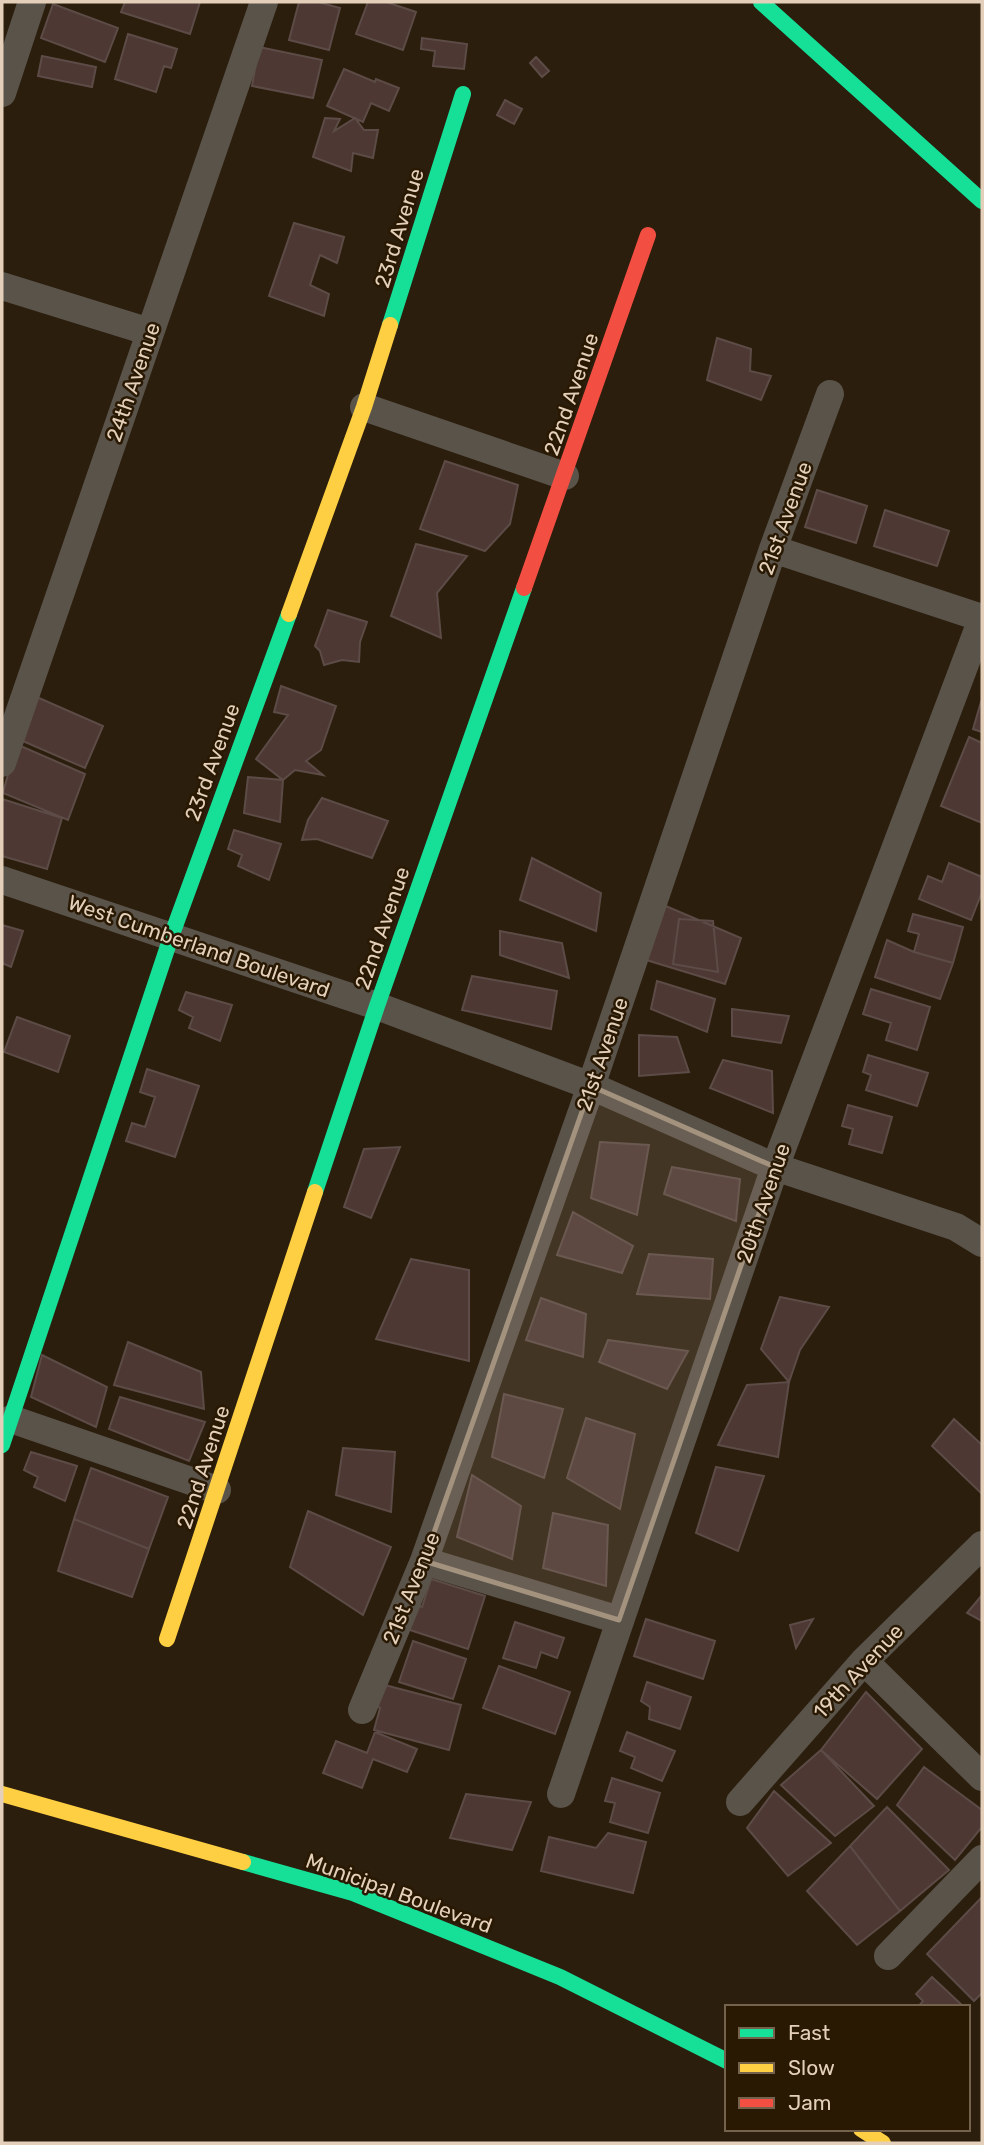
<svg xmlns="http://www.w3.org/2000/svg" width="984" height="2145" font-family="Rubik,sans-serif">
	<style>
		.building { fill: #4d3834; stroke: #5c4b46; stroke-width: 2 }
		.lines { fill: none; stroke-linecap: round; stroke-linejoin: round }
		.street { stroke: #5a534a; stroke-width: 28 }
		.fast { stroke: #16e098; stroke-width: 16 }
		.slow { stroke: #ffcf43; stroke-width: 16 }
		.jam { stroke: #f24e42; stroke-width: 16 }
		.marked { fill: #a3927d; fill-opacity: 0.2; stroke: #a3927d; stroke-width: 5; stroke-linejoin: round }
		.labels { text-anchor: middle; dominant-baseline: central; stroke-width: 5; stroke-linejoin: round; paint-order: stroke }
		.street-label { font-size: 21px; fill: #e4d0ba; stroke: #291802 }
	</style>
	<rect width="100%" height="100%" fill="#2b1e0d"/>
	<path class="building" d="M125,2h75l-10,32 -69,-22z
		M299,2h19l22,6 -11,42 -40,-10z
		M368,2h18l30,10 -13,38 -47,-16z
		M53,4l65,24 -13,34 -64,-24z
		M128,34l49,15 -6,19 -7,-2 -8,26 -41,-13z
		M422,38l45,6 -3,25 -31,-3 2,-15 -14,-2z
		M259,47l63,13 -9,38 -61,-12z
		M42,56l54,11 -4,20 -54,-11z
		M536,57l13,14 -7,6 -12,-14z
		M344,69l31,13 1,-3 23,9 -10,23 -18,-8 -8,19 -36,-16z
		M505,100l17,9 -8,15 -17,-9z
		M325,118l15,1 -6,12 21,-13 9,12h14l-5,28 -20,-5 -2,18 -38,-14z
		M294,223l50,14 -7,26 -17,-8 -10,30 19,9 -5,22 -55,-20z
		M717,338l34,11 -1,22 21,5 -10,24 -54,-20z
		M445,461l73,24 -8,39 -25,27 -65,-22z
		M817,490l50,16 -11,37 -51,-16z
		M885,510l64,21 -12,35 -63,-20z
		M416,544l51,12 -30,37 4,45 -50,-22z
		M328,610l39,12 -7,20 -1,20 -17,-2 -18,5 -4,-14 -5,-5z
		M281,686l55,20 -15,44 -15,11 17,14 -28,-5 -12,10 -27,-21 32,-44 -14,-3z
		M32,695l71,31 -18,42 -67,-29z
		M981,702l1,1v29l-9,-3z
		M969,737l13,6v80l-41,-17z
		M16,744l69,30 -17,46 -65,-27z
		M248,777l35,3 -3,42 -36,-9z
		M322,798l66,23 -16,37 -55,-19 -15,1 6,-20z
		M2,799l60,19 -15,51 -45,-13z
		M234,830l47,14 -12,36 -31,-14 4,-11 -14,-6z
		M532,858l69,35 -5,38 -76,-31z
		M949,863l33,14v15l-11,28 -52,-21 9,-23 14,6z
		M661,904l80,34 -16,46 -82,-25z
		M913,914l50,13 -10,36 -39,-11 5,-18 -11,-3z
		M679,919l34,2 5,51 -45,-8z
		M2,925l21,6 -12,36 -9,-4z
		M500,931l62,12 7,35 -69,-23z
		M887,940l27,12 39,11 -13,36 -65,-22z
		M472,976l85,15 -6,38 -89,-19z
		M657,981l58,18 -8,33 -56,-23z
		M871,989l59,18 -13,43 -31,-10 5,-17 -28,-9z
		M186,992l46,13 -12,36 -31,-13 4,-11 -14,-7z
		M732,1009l57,7 -8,27 -49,-7z
		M17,1017l53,19 -12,36 -54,-20z
		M639,1035l38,2 12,35 -50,4z
		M868,1055l60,18 -11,33 -51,-16 5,-15 -8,-3z
		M723,1060l49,11 1,42 -63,-25z
		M147,1069l52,17 -24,71 -49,-16 6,-18 13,4 10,-30 -15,-5z
		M848,1105l44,12 -10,36 -33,-9 4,-15 -11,-3z
		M600,1142l49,3 -12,70 -46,-17z
		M400,1147l-29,71 -27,-11 20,-58z
		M672,1167l68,12 -4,42 -72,-27z
		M573,1212l60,34 -11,27 -65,-18z
		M649,1254l64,5 -3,40 -73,-5z
		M411,1259l58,11v91l-93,-22z
		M780,1297l49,10 -29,43 -11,32 -28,-33z
		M541,1298l45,16 -3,43 -57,-17z
		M608,1340l80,11 -21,38 -68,-27z
		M128,1342l73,30 3,37 -90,-24z
		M42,1355l65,32 -11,40 -65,-30z
		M789,1382l-11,75 -60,-12 29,-60z
		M504,1394l59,15 -19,69 -52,-21z
		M120,1397l85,25 -16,39 -80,-32z
		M586,1418l49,16 -15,75 -53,-31z
		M954,1419l28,26v49l-50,-48z
		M343,1448l52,4 -4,60 -55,-17z
		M31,1452l46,14 -12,35 -31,-14 4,-10 -14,-7z
		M716,1467l48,9 -26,75 -42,-18z
		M91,1468l77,29 -19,52 -75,-30z
		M472,1475l49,31 -9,53 -55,-22z
		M308,1511l83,36 -28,68 -73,-48z
		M553,1513l55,12 -2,61 -63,-18z
		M74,1519l75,30 -17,48 -74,-26z
		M431,1579l54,17 -17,53 -61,-20 8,-24 7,2z
		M982,1595v26l-15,-8z
		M646,1619l69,22 -12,38 -69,-23z
		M813,1619l-17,29 -6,-23z
		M515,1622l49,16 -7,20 -16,-6 -5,16 -33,-10z
		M413,1641l53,18 -13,40 -54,-17z
		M499,1666l71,26 -15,42 -72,-26z
		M647,1682l44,15 -11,32 -31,-10 1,-12 -9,-6z
		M381,1684l80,21 -12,45 -75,-20 6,-22 -5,-4z
		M866,1692l56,57 -45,50 -56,-49z
		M375,1732l42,17 -10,23 -34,-13 -11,29 -39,-15 13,-32 31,12z
		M627,1732l48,19 -13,30 -31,-13 4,-11 -15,-6z
		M821,1750l53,56 -39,30 -54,-51z
		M924,1767l58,43v17l-27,33 -58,-55z
		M612,1778l48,15 -12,40 -38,-11 5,-19 -10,-2z
		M774,1791l57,52 -43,33 -41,-48z
		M466,1794l65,8 -19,48 -62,-12z
		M887,1807l62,63 -49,41 -50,-65z
		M608,1833l38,9 -13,51 -92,-22 8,-34 47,11z
		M850,1846l50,65 -43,34 -50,-54z
		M982,1897v96l-8,8 -47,-47z
		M932,1977l32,30h-46l5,-6 -7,-7z"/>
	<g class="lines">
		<path class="street" d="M2,93l30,-91
			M2,286l148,46
			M364,407l201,69
			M773,549l209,69
			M2,763l262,-761
			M2,880l375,126 214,80 184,81 181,60 26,16
			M11,1419l206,71
			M424,1561l195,59
			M864,1661l118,116
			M362,1710l62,-149 167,-475 182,-537 57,-155
			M561,1794l214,-627 207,-548
			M740,1802l124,-141 118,-116
			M888,1956l94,-97"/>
		<path class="fast" d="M761,2l221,199
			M390,325l73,-231
			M315,1192l62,-186 147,-418
			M2,1445l169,-508 118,-323
			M243,1862l110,31 207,84 167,84"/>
		<path class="slow" d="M289,614l75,-207 26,-82
			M167,1639l148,-447
			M2,1794l241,68
			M861,2129l22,14"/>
		<path class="jam" d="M524,588l124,-353"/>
	</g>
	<path class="marked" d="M591,1086l184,81 -156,453 -195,-59z"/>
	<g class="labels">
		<g class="street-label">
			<text transform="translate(399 228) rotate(-73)">23rd Avenue</text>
			<text transform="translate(133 382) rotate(-71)">24th Avenue</text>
			<text transform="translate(571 394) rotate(-71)">22nd Avenue</text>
			<text transform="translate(785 518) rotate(-70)">21st Avenue</text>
			<text transform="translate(212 762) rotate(-70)">23rd Avenue</text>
			<text transform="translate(382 928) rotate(-71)">22nd Avenue</text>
			<text transform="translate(199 946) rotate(19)">West Cumberland Boulevard</text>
			<text transform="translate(602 1054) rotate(-71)">21st Avenue</text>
			<text transform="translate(763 1203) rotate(-71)">20th Avenue</text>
			<text transform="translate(203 1467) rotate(-72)">22nd Avenue</text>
			<text transform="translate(411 1588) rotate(-68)">21st Avenue</text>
			<text transform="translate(858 1671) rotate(-47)">19th Avenue</text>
			<text transform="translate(399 1893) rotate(20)">Municipal Boulevard</text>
		</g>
	</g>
	<rect width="984" height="2145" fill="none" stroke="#e4d0ba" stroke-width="7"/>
	<rect x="725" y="2005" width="245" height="126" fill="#291802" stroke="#74624c" stroke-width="2"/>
	<rect x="739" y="2028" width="35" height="10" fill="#16e098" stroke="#74624c" stroke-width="2"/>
	<text x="788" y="2040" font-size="21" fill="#e4d0ba">Fast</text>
	<rect x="739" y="2063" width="35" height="10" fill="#ffcf43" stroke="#74624c" stroke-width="2"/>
	<text x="788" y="2075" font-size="21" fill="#e4d0ba">Slow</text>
	<rect x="739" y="2098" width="35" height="10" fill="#f24e42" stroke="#74624c" stroke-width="2"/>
	<text x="788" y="2110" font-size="21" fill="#e4d0ba">Jam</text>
</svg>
